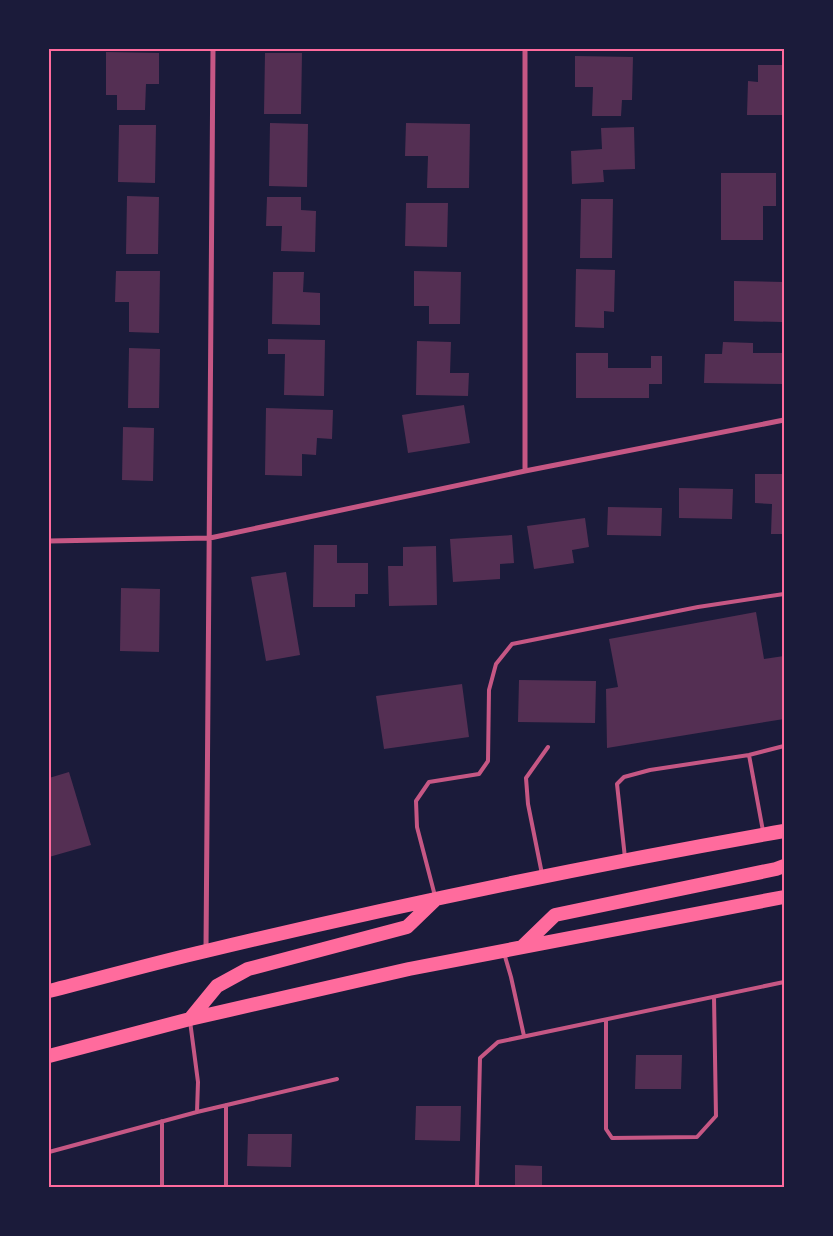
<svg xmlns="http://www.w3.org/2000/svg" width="833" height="1236" font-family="Spectral,serif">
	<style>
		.building { fill: #542f53 }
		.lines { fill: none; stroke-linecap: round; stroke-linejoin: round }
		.service { stroke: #c65784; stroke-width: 4 }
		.minor { stroke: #c65784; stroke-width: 5 }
		.trunk { stroke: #ff6b9d; stroke-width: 14 }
		.neatline { fill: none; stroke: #ff6b9d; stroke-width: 2 }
	</style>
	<rect width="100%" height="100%" fill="#1b1b3a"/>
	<path class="building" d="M106,52l53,1v31h-13l-1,26h-28v-15h-11z
		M265,53h37l-1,61h-37z
		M575,56l58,1 -1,43h-10l-1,16h-29l1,-29h-18z
		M758,65h26v50h-37l1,-34 10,1z
		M270,123l38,1 -1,63 -38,-1z
		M406,123l64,1 -1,64h-42l1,-32h-23z
		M119,125h37l-1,58 -37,-1z
		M634,127l1,42 -32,1 1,12 -32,2 -1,-33 31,-2 -1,-21z
		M721,173h55v33h-13v34h-42z
		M127,196l32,1 -1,57h-32z
		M267,197h34v13l15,1 -1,41 -34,-1 1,-25h-16z
		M581,199h32l-1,59h-32z
		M406,203h42l-1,44 -42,-1z
		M576,269l39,1 -1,42 -10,-1v17l-29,-1z
		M116,271h44l-1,62 -30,-1v-30h-14z
		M414,271l47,1 -1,52h-31v-18h-15z
		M273,272h31l-1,20 17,1v32l-48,-1z
		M734,281l49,1 -1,40 -48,-1z
		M268,339l57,1 -1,56 -40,-1 1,-41h-17z
		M417,341l34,1 -1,31h19l-1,23 -52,-1z
		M723,342l30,1v10h31v31l-80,-1 1,-29h17z
		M129,348l31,1 -1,59h-31z
		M576,353h32v15h43v-12h11v28h-13v14h-73z
		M464,405l6,38 -62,10 -6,-38z
		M266,408l67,2 -1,29 -15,-1 -1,17 -14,-1v22l-37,-1z
		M123,427l31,1 -1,53 -31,-1z
		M755,474h29v60h-13l1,-30 -17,-1z
		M679,488l54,1 -1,30 -53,-1z
		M608,507l54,1 -1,28 -54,-1z
		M585,518l4,29 -17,3 2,13 -40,6 -7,-43z
		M512,535l2,28 -14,1v15l-47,3 -3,-43z
		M314,545h23v18h31v31h-13v13h-42z
		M436,546l1,59 -48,1 -1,-40h15v-19z
		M286,572l14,83 -34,6 -15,-84z
		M121,588l39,1 -1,63 -39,-1z
		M756,612l8,47 20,-3v63l-177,29 -1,-59 12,-2 -9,-48z
		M519,680l77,1 -1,42 -77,-1z
		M462,684l7,53 -85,12 -8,-53z
		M69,772l22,73 -42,12v-79z
		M636,1055h46l-1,34h-46z
		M416,1106h45l-1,35 -45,-1z
		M248,1134h44l-1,33 -44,-1z
		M515,1165l27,1v21h-27z"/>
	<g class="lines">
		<path class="service" d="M749,755l14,76
			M625,858l-8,-74 7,-7 26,-7 99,-15 35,-9
			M542,874l-14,-70 -2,-26 22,-31
			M435,896l-18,-69 -1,-26 13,-19 50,-8 9,-13 1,-71 7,-26 16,-20 186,-37 86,-13
			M504,953l7,24 13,59
			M606,1020v109l6,9 85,-1 19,-21 -2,-119
			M190,1021l8,61 -1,30
			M49,1152l148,-40 140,-33
			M162,1187v-66
			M226,1187v-82
			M477,1187l3,-129 18,-16 286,-60"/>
		<path class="minor" d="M525,471v-422
			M49,541l161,-3 315,-67 259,-51
			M206,950l7,-901"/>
		<path class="trunk" d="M523,946l32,-31 221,-46 8,-3
			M49,991c52,-13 105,-28 157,-40 192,-46 385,-86 578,-120
			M190,1019l27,-33 31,-17 159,-42 28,-27
			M49,1056l141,-37 219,-50 375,-72"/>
	</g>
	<rect width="833" height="1236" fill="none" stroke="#1b1b3a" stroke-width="100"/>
	<rect x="50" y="50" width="733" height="1136" class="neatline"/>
</svg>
